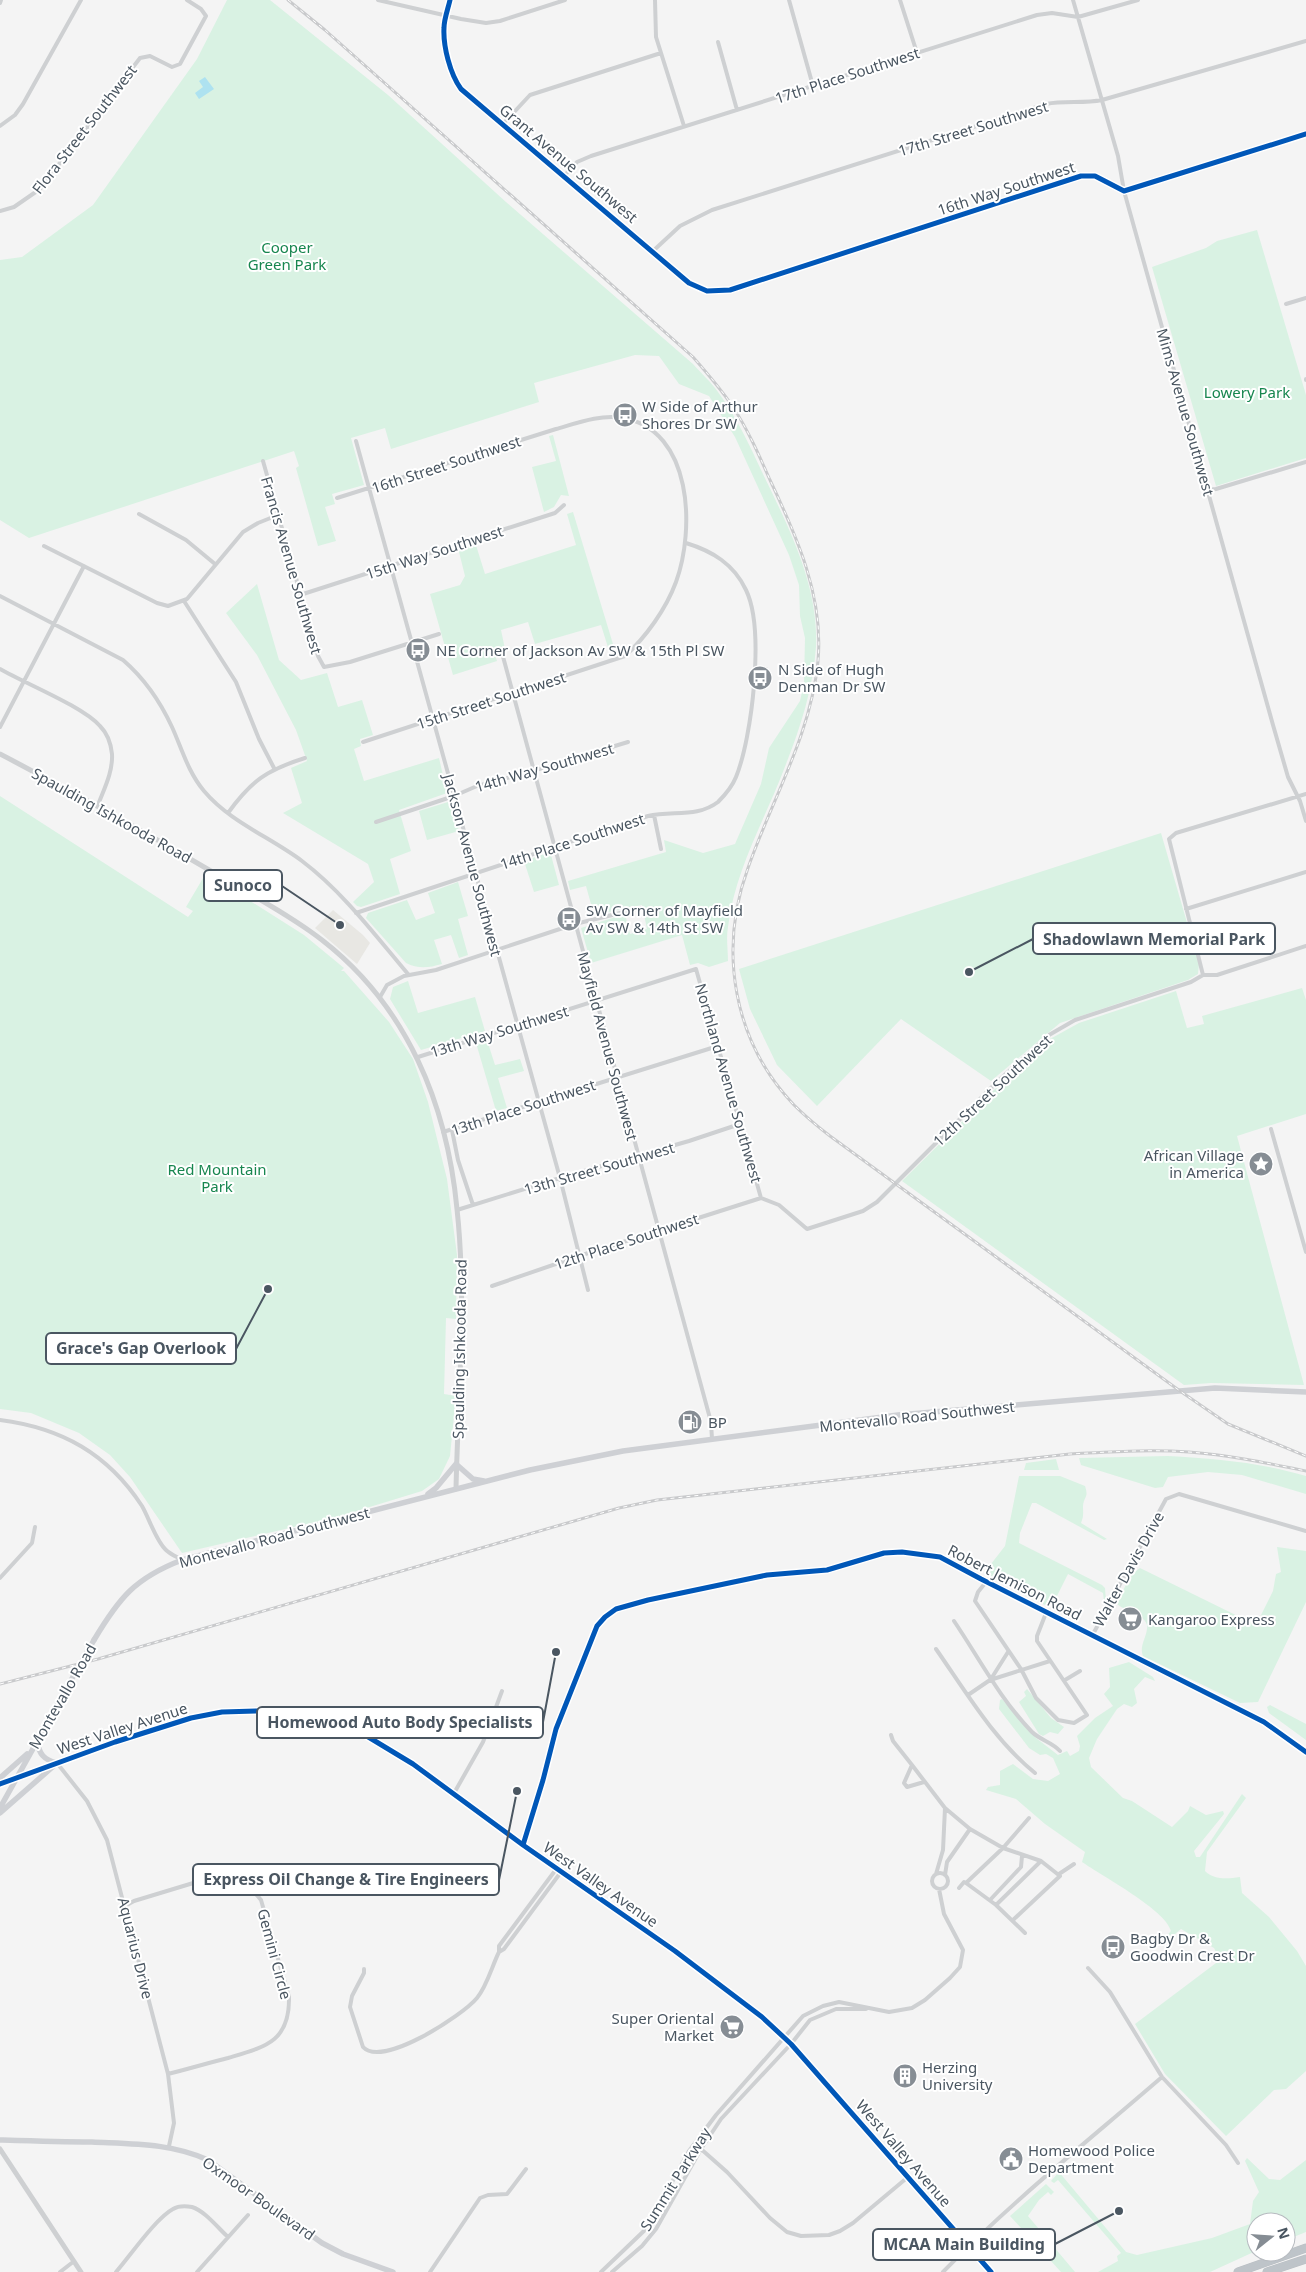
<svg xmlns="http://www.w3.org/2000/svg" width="1306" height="2272" font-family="'Noto Sans',sans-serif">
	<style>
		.commercial { fill: #e8e7e3 }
		.green { fill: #d9f2e3 }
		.water { fill: #aee2f0 }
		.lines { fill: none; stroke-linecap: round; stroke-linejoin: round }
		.motorway-casing { stroke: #b9bec3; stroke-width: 9 }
		.minor { stroke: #ced0d2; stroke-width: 4 }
		.tertiary { stroke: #ced0d2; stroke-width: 5 }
		.secondary { stroke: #ced0d4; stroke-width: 5.5 }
		.motorway { stroke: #bec4c9; stroke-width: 8 }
		.rail-casing { stroke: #c9cacc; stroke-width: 3 }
		.rail { stroke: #fff; stroke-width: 1; stroke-dasharray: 4; stroke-linecap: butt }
		.secondary-bridge { stroke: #ced0d4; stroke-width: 5.5 }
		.cycleway-casing { stroke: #fff; stroke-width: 8 }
		.cycleway { stroke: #0057b8; stroke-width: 5 }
		.labels { text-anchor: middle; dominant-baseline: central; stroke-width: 4; stroke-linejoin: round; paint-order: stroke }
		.street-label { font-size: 15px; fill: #4a5661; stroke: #fff }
		.park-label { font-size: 15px; fill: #17864f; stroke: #fff }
		.poi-label { font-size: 15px; fill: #4a5661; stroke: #fff; text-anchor: start }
		.leader { fill: none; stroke: #4a5661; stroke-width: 2 }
		.callout-dot { fill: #4a5661; stroke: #fff; stroke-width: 2 }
		.callout { fill: #fff; stroke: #4a5661; stroke-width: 2 }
		.callout-label { font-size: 16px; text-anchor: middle; font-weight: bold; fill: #4a5661 }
	</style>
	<rect width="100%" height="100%" fill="#f4f4f4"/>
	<path class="commercial" d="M333,910l30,25 7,8 -13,21 -42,-36z"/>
	<path class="green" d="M227,0h43l118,95 118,107 187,162c8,9 18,18 25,28 18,24 31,52 44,80 26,54 57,113 54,175 -3,41 -15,79 -30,117 -20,54 -51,105 -58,163 -2,11 0,23 0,34l-19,6 -11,-4 -8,2 -8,-30 -91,28 -10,-35 44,-14 5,20 17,-5 -5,-24 -48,10 -8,-29 -16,4 -2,-9 98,-29 -2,-12 39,13 32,-9 26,-60 8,-36 31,-47 4,-18 1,-45 -5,-22 -1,-31 -10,-30 -54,-118 -26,-41 -30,-12 -20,-28 -24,-1 -101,28 5,19 -148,47 -6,-21 -34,10 13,47 -32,9 3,10 -10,3 11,34 -18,5 -22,-78 3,-2 -5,-15 -265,87 -29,-18v-260l22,-3 71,-52 104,-146z
		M1257,230l49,165v63l-90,28 -64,-219 54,-19 11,-7z
		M553,435l16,61 -8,-1 -7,12 -10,5 -12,-45 24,-6 -7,-25z
		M573,512l43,142 -5,3 -10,-32 -66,19 -7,-22 -27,8 4,19 -11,3 3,9 -44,14 -23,-81 30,-9 5,-9 -7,-28 17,-6 10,32 91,-29 -9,-31z
		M257,584l22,76 22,20 26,-7 11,34 24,-7 11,35 -13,4 1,7 -7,3 10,32 75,-23 8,35 -48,17 12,41 -21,8 10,35 -39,13 -4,-1 -4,-4 21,-20 -6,-18 -85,-51 19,-10 -11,-35 16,-7 -11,-31 -39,-75 -31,-42z
		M0,796l188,121 5,-6 -7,-4 20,-34 98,62 40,33 -3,3h3l45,51 24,37 15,43 19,77 10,76 -1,64 -10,-1 -2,76 12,2 -6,60 -11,23 -17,12 -85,26 -155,36 -52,-76 -20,-22 -31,-22 -48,-20 -31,-4z
		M448,802l4,2 7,27 -32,9 -8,-29z
		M1161,833l38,131 -1,10 -10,6 -128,43 -69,58 -90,-62 -84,87 -40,-41 -27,-56 -11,-40z
		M545,854l6,1 8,30 -25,7 -10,-31z
		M458,882l10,34 -10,3 10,36 -9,3 -8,-23 -17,5 8,24c-14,4 -24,5 -36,-1l-40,-45 2,-5 39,-13 9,20 19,-7 -7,-20z
		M408,981l10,32 57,-16 10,34 -64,19 -31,-51 3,-12z
		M1302,988l4,12v114l-69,22 67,249 -93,-2 -27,2 -282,-204 95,-94 53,-48 29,-16 97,-32 11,37 17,-4 -2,-8z
		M487,1040l8,25 25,-6 4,12 -26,7 9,30 -11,3 -20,-68z
		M1168,1456c49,3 90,6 138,20v18l-64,-19 -34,-3 -40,5 -5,10 -8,1 -74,-23 -2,-7z
		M1056,1459l3,11h-35l2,-7z
		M1019,1476h41l25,10c4,12 -1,10 -2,20 0,7 1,10 -2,17l26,16 -3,1 -68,-37h-4l-12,30 -1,10 83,42 3,3 1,13h-2l-1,-8 -35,-19 -12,24 -9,8 -63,-33 21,-27z
		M1277,1547l29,4v51l-48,100 -18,1 -97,-47c-4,-9 3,-18 4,-27 3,-14 -23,-17 -31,-26l16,-29 8,-6 116,57 17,-34 3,-17 5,-2z
		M1129,1662l24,15 2,4 -10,-4 -11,12 3,14 -5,4 -8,-3 -7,5 -20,30 -8,19 2,9 32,31 9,3 40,26 16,-16 2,-5 16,9 17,-4 1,3 -30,37 2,6h4l42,-63 4,4 -39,54 -2,19c9,9 22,8 35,6l2,16 27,24 28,34 9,15v105l-20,18 -12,1 -48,46 -61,-62 -30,-50 85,-64 -6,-12 -33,-19 -18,15 -1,-3 9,-10c-5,-21 -69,-55 -89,-69l3,-10 -40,-28 -29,-25 -30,-9 2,-3 12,-2v-14l13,-7 20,15 15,2 12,-7 -7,-16 -7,-4 -6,1 -11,-7 -30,-39 1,-9 2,-1 34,39 22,17 9,-4 3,5 9,-5 1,-5 -3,-10 18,-18 18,-12 -9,-12 6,-7 -1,-19z
		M1027,1689l24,29 13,9 -6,7 -8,-2 -7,4 -4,-2 -20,-32 7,-6 -2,-4z
		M1270,1705l36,19v16l-37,-27 -2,-6z
		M1247,2158l22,21 11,1 26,-20v72l-20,8v-18h-30v29l-46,21h-112l20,-11 -1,-5 4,-3 -63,-73 -4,3 -3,-2 8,-9 67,80 11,3 75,-17 38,-14 3,-23 6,-9 -14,-31z
		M1046,2184l8,8 -3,3 -3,-3 -9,8 -11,16 47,56h-14l-51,-56z"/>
	<path class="water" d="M205,77l9,12 -15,10 -4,-6 8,-6 -4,-6z"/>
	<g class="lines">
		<defs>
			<path id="motorway" d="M1238,2272l68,-24
				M1267,2272l39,-13"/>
		</defs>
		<use href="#motorway" class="motorway-casing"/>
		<path class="minor" d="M378,0l83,19 25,4 14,-2 65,-21
			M450,0c-2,9 -6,19 -6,28 -1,18 6,46 17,61l228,194 18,8 23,-1 351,-114h14l29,15 182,-57
			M655,0l1,37 28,89
			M789,0l24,86
			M900,0l17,53
			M1073,0l45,156 6,35 149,534 15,52 12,24 6,20
			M0,3l1,-3
			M718,42l19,68
			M503,124l27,-29 131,-42
			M0,126l15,-11 8,-11 58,-104
			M564,176l13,-14 14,-6 446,-141 15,-2 26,4 60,-17
			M0,211l14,-4 26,-18 100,-131 10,-2 22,11 8,-3 26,-48 -5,-7 -14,-9
			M653,251l27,-25 32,-16 334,-106c19,-4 37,0 56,-4l204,-59
			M1286,304l20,-6
			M1306,380v-1
			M356,441l204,737 28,112
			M263,461l55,195 6,11 26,-5 89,-28
			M1207,490l9,-1 90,-27
			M337,498l219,-69c21,-6 44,-15 67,-11 70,12 72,112 53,164 -10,27 -30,55 -51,74l-262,86
			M139,514l47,26 29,24
			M44,546l113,57 11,3 19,-7 56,-67 15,-9 20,-8
			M300,595l255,-82 9,-8
			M0,596l123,64c22,19 37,41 49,67 10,22 16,45 32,64 26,31 66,46 98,70 41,31 73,74 106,113
			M184,601l52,81 23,57 15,29
			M502,653l209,769 1,17
			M0,669c26,15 82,37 100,57 7,7 11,18 12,28 1,18 -8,35 -14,51
			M0,727l84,-161
			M228,813c24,-33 39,-43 77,-55
			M654,815l7,34
			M376,822l78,-26 23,-10 49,-13 102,-31
			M1186,909l120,-37
			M356,913l292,-97c24,-6 49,2 70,-14 7,-7 14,-15 18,-25 16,-39 29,-148 10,-187 -12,-26 -34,-39 -60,-47
			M1203,975l-34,-136 7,-6 130,-39
			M380,997l7,-12 17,-9 32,-6 139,-46 66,-16
			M418,1057l278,-88 65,229
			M1271,1129l35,123
			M452,1130l6,30 15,45
			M443,1132l275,-86
			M761,1198l18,7 28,24 56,-18 14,-9 121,-121 51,-46 26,-15 116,-38 12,-7h14l89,-29
			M457,1210l106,-33 126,-36 51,-17
			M492,1286l87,-30 182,-58
			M0,1420c62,8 108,34 142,86 7,12 14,35 24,44 4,4 11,7 16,10
			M0,1578l32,-35 3,-16
			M986,1582l-8,10 -3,9 46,68 15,29 22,22 16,3 13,-8 -50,-74v-5l9,-23
			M954,1621c25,37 46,78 78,111 8,8 20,10 28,19
			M1092,1636l74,-137 13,-5 127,37
			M936,1649c30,43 58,91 99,124
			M991,1679l17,-27
			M1065,1680l15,-9
			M968,1695l22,-15 60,-19
			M891,1735l2,6 19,24 -8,18 3,4 17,-5
			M57,1763l30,38 20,39 61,234 6,49 -5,23
			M912,1765l33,43 25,21 33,19 38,13 19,15 -47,44
			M453,1795l30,-53 19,-51
			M523,1845l20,-65 13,-51 41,-103 8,-9 11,-8 32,-9 119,-25 60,-5 57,-17 18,-1 38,5 41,22 283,143 42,30
			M932 1881a8 8 0 1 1 16 0a8 8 0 1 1-16 0Z
			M936,1874l7,-24 2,-42
			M1059,1874l15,-10
			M945,1875l2,-13 23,-33
			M966,1883l30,22 29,28
			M959,1888l5,-6 2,1 37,-35 26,-30
			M990,1900l31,-33 1,-11
			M996,1905l45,-44
			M125,1906l9,-5 79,-24c22,-1 35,7 48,23l28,97c1,45 -24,50 -61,61 -20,5 -40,11 -60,16
			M499,1952l5,-3 57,-77
			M1088,1968l22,24 52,85 64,68 12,18
			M364,1969v4l-12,23 -2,11 13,40c19,21 99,-31 114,-49 10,-12 15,-32 22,-46v-6l58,-78
			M693,2147l8,2 26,23 43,46 17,14 14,4 28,-1 11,-4 13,-8 55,-46
			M60,2272l13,-10
			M116,2272c14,-16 40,-54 57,-63 5,-3 13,-3 19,-2 13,4 26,21 36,30
			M197,2272l51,-57
			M430,2272l50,-74 8,-3 19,-1 19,-25
			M601,2272l46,-44 42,-77 27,-36 87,-99 20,-10 16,-4 50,10 23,-4 13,-8 25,-22 10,-11 3,-17 -19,-36 -5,-25
			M612,2272l30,-26 14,-17 45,-80 20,-30 70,-75 19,-24 26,-11h30
			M943,2272c68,-70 145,-131 219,-195"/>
		<path class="tertiary" d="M0,754c73,38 145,78 216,120 35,21 74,41 106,66 85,66 125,164 135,269 10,93 1,187 -1,280
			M0,1784l115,-42 76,-24 31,-6 35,-1 48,5 60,19 48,29 110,81 152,106 87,66 29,27 200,228
			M0,2149l81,123"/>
		<path class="secondary" d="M428,1494l8,-6 20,-24 17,15 11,2
			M94,1640c25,-42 41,-62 88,-80l348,-90 93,-19 275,-36 317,-27 91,4
			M37,1741c2,13 7,19 20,22
			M0,1778l27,-24
			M0,1808l74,-133
			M0,1813l57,-50
			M0,2140c31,1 61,2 92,2 40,2 79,1 116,18l114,83 21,11 50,18"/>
		<use href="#motorway" class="motorway"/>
		<defs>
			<path id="rail" d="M288,0l37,30 368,327c14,16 28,32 40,50 15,23 26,48 37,73 27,57 54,117 48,181 -7,74 -46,138 -70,207 -30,82 -15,173 46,237 11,11 23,21 36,31l350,255 48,33 78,32
				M0,1684l98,-25 521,-151 38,-8 413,-46c40,-2 79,-5 119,-2 40,3 78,11 117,19"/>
		</defs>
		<use href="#rail" class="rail-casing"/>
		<use href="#rail" class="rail"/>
		<path class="secondary-bridge" d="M74,1675l20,-35"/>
		<defs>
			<path id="cycleway" d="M450,0c-2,9 -6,19 -6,28 -1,18 6,46 17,61l228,194 18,8 23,-1 351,-114h14l29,15 182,-57
				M0,1784l115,-42 76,-24 31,-6 35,-1 48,5 60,19 48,29 110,81 152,106 87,66 29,27 200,228
				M523,1845l20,-65 13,-51 41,-103 8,-9 11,-8 32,-9 119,-25 60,-5 57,-17 18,-1 38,5 41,22 283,143 42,30"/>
		</defs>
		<use href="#cycleway" class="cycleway-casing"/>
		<use href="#cycleway" class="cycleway"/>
	</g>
	<defs>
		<symbol id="bus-disc" viewBox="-11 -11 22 22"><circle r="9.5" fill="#868d94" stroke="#fff"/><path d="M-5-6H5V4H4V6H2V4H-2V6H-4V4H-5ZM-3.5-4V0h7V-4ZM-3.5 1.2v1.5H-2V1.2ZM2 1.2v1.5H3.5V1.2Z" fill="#fff"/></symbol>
		<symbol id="sight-disc" viewBox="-11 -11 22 22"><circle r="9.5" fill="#868d94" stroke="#fff"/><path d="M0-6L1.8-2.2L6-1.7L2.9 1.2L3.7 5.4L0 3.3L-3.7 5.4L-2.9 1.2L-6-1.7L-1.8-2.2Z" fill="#fff"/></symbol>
		<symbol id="fuel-disc" viewBox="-11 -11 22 22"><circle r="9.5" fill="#868d94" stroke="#fff"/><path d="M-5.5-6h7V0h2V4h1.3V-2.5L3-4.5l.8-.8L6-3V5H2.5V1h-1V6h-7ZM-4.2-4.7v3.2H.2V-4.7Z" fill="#fff"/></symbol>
		<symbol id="supermarket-disc" viewBox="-11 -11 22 22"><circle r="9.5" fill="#868d94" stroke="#fff"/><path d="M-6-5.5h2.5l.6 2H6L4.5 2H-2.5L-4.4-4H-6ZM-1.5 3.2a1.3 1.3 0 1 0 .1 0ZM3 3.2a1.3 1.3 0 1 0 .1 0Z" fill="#fff"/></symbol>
		<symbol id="building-disc" viewBox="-11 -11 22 22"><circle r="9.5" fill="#868d94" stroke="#fff"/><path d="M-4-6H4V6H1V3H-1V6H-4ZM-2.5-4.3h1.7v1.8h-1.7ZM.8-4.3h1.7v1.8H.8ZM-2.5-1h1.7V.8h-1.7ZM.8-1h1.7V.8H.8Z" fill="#fff"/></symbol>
		<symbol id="civic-disc" viewBox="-11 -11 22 22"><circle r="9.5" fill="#868d94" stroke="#fff"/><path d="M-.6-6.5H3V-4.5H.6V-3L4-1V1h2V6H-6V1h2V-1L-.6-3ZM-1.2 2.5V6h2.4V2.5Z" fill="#fff"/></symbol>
	</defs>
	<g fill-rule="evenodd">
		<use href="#bus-disc" x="611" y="401" width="28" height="28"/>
		<use href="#bus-disc" x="404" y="636" width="28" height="28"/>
		<use href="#bus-disc" x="746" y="664" width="28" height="28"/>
		<use href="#bus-disc" x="555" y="905" width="28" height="28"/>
		<use href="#sight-disc" x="1247" y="1150" width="28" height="28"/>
		<use href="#fuel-disc" x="676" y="1408" width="28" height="28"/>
		<use href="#supermarket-disc" x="1116" y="1605" width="28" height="28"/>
		<use href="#bus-disc" x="1099" y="1933" width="28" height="28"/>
		<use href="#supermarket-disc" x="718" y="2013" width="28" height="28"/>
		<use href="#building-disc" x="891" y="2062" width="28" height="28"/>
		<use href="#civic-disc" x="997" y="2145" width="28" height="28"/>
	</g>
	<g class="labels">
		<g class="street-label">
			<text transform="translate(847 75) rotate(-18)">17th Place Southwest</text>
			<text transform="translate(973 128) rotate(-17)">17th Street Southwest</text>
			<text transform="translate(84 129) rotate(-52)">Flora Street Southwest</text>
			<text transform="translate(569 163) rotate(40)">Grant Avenue Southwest</text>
			<text transform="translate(1006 188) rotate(-18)">16th Way Southwest</text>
			<text transform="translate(1186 412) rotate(74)">Mims Avenue Southwest</text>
			<text transform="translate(446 464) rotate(-18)">16th Street Southwest</text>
			<text transform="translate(434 552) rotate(-18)">15th Way Southwest</text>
			<text transform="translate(292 565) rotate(74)">Francis Avenue Southwest</text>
			<text transform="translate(491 700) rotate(-18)">15th Street Southwest</text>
			<text transform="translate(544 767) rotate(-16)">14th Way Southwest</text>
			<text transform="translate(112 815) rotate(29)">Spaulding Ishkooda Road</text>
			<text transform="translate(572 841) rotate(-18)">14th Place Southwest</text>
			<text transform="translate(473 865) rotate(75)">Jackson Avenue Southwest</text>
			<text transform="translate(499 1031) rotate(-17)">13th Way Southwest</text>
			<text transform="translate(608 1046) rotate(75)">Mayfield Avenue Southwest</text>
			<text transform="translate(729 1083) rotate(74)">Northland Avenue Southwest</text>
			<text transform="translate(992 1090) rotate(-43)">12th Street Southwest</text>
			<text transform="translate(523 1107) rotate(-18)">13th Place Southwest</text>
			<text transform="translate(599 1168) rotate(-16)">13th Street Southwest</text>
			<text transform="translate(626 1241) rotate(-18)">12th Place Southwest</text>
			<text transform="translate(459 1349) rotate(-89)">Spaulding Ishkooda Road</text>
			<text transform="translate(917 1416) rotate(-6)">Montevallo Road Southwest</text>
			<text transform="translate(274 1537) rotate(-15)">Montevallo Road Southwest</text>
			<text transform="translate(1128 1569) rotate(-61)">Walter Davis Drive</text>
			<text transform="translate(1015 1582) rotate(27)">Robert Jemison Road</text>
			<text transform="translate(62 1696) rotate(-60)">Montevallo Road</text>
			<text transform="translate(122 1728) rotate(-18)">West Valley Avenue</text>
			<text transform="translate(601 1884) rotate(35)">West Valley Avenue</text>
			<text transform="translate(136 1948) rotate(76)">Aquarius Drive</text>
			<text transform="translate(275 1954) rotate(75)">Gemini Circle</text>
			<text transform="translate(904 2153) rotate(49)">West Valley Avenue</text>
			<text transform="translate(675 2179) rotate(-58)">Summit Parkway</text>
			<text transform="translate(259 2198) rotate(35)">Oxmoor Boulevard</text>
		</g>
		<g class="park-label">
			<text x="287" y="247">Cooper<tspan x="287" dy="17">Green Park</tspan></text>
			<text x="1247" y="392">Lowery Park</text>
			<text x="217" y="1169">Red Mountain<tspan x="217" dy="17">Park</tspan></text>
		</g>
		<g class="poi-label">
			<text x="642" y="406">W Side of Arthur<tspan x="642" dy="17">Shores Dr SW</tspan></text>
			<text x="436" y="650">NE Corner of Jackson Av SW &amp; 15th Pl SW</text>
			<text x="778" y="669">N Side of Hugh<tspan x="778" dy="17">Denman Dr SW</tspan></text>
			<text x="586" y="910">SW Corner of Mayfield<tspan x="586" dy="17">Av SW &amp; 14th St SW</tspan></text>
			<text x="1244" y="1155" text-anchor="end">African Village<tspan x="1244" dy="17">in America</tspan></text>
			<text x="708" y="1422">BP</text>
			<text x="1148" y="1619">Kangaroo Express</text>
			<text x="1130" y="1938">Bagby Dr &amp;<tspan x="1130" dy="17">Goodwin Crest Dr</tspan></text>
			<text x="714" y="2018" text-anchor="end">Super Oriental<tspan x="714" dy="17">Market</tspan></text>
			<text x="922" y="2067">Herzing<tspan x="922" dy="17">University</tspan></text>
			<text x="1028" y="2150">Homewood Police<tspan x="1028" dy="17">Department</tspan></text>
		</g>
	</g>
	<path class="leader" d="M340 925L282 886M969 972L1033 939M268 1289L236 1349M556 1652L543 1722M517 1791L499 1880M1119 2211L1055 2244"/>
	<g class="callout-dot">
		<circle cx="340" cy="925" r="5"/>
		<circle cx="969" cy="972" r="5"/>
		<circle cx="268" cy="1289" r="5"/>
		<circle cx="556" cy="1652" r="5"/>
		<circle cx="517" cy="1791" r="5"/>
		<circle cx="1119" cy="2211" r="5"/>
	</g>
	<g class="callout">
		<rect x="204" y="870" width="78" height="31" rx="5"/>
		<rect x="1033" y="923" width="242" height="31" rx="5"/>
		<rect x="46" y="1333" width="190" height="31" rx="5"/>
		<rect x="257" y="1707" width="286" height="31" rx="5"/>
		<rect x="193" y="1864" width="306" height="31" rx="5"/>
		<rect x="873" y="2229" width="182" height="31" rx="5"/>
	</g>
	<g class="callout-label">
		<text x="243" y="891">Sunoco</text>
		<text x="1154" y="945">Shadowlawn Memorial Park</text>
		<text x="141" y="1354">Grace's Gap Overlook</text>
		<text x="400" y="1728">Homewood Auto Body Specialists</text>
		<text x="346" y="1885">Express Oil Change &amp; Tire Engineers</text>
		<text x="964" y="2250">MCAA Main Building</text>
	</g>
	<g transform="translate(1271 2237) rotate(73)"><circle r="24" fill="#ffffff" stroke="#b7bbc0"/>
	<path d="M0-4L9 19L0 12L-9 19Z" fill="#868d94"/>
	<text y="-8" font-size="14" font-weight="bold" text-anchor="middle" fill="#4a5661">N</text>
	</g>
</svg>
